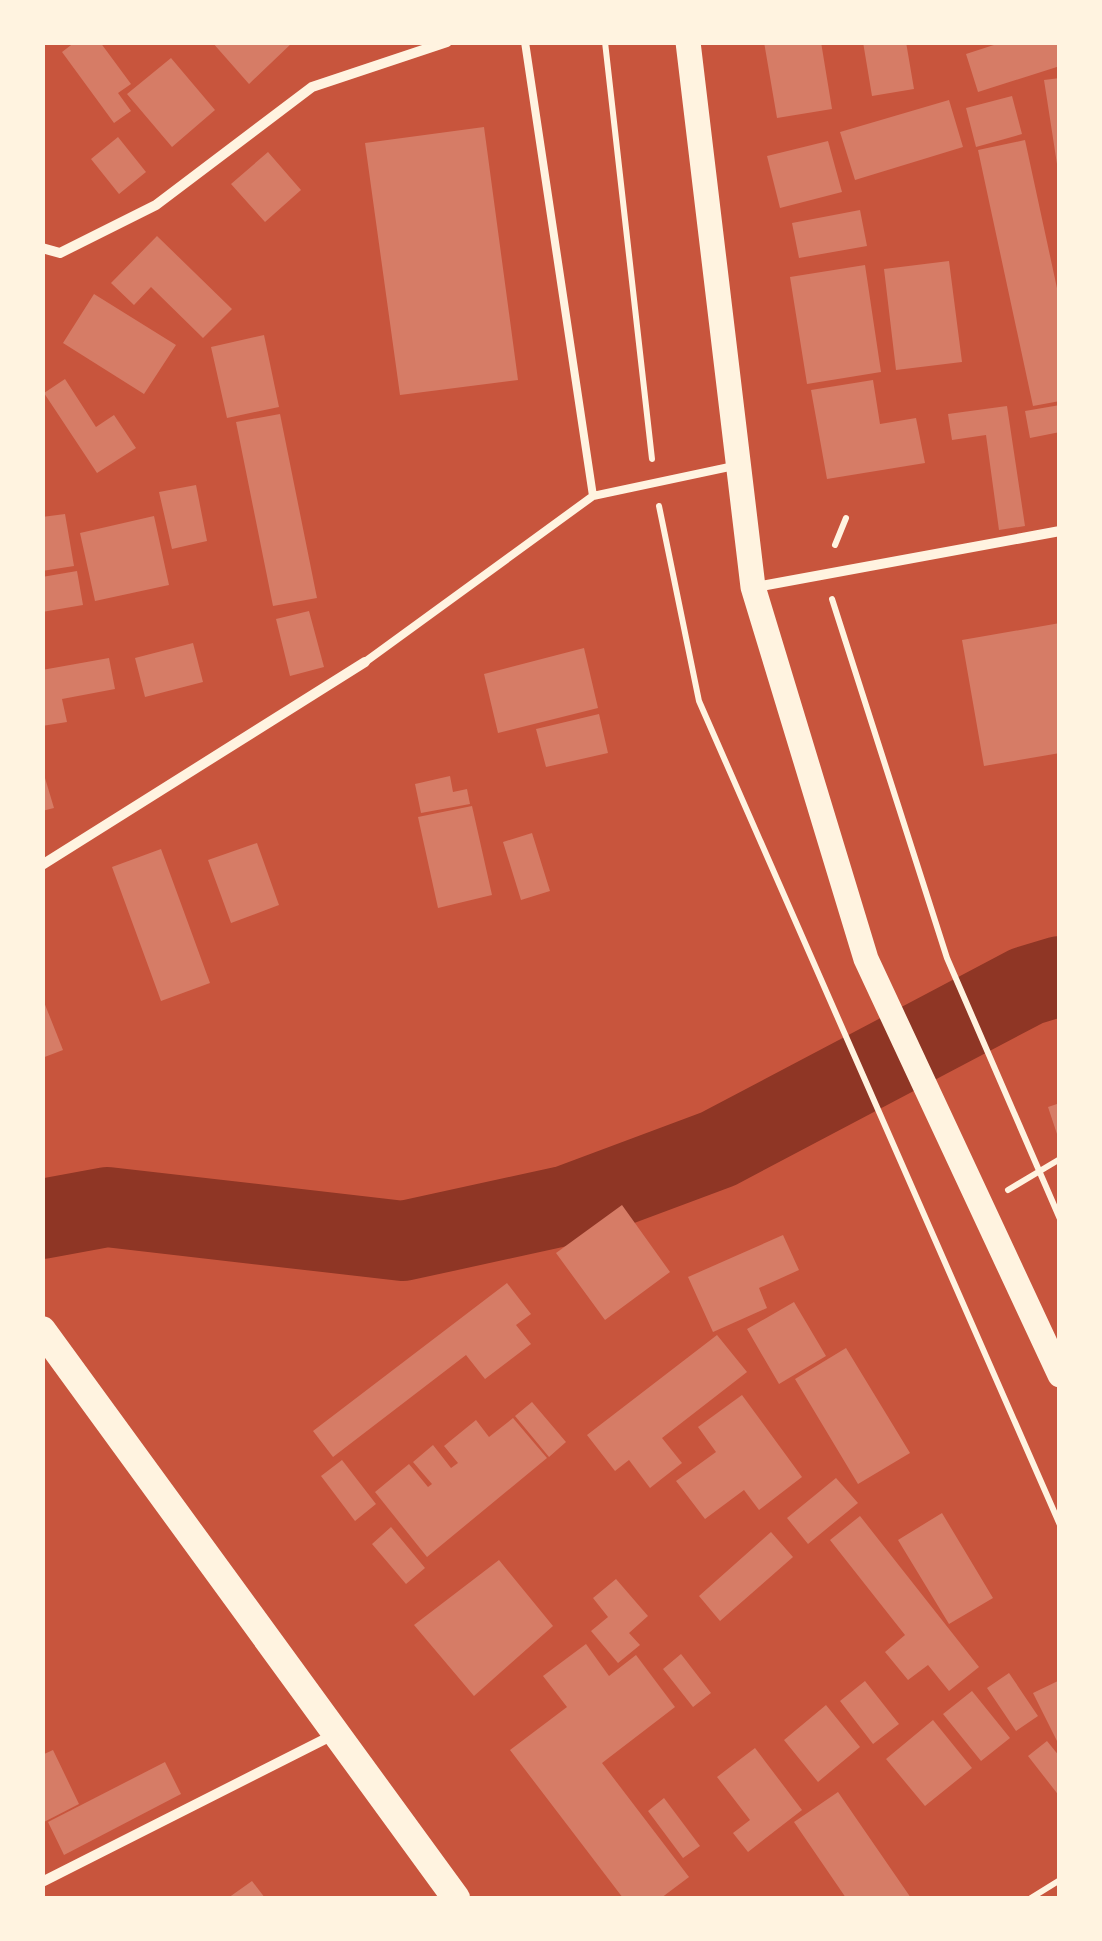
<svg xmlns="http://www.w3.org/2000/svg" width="1102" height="1941" font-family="'Source Sans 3',sans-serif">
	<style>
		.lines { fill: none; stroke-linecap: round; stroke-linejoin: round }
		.river { stroke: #8f3625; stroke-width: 80 }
		.building { fill: #d67c66 }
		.path { stroke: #fff3e0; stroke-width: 6 }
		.service { stroke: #fff3e0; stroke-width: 8 }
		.minor { stroke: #fff3e0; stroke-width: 10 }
		.primary { stroke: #fff3e0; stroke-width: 25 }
		.trunk { stroke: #fff3e0; stroke-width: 28 }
	</style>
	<rect width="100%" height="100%" fill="#c8553d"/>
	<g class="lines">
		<path class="river" d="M42,1219l65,-12 296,34 165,-36 150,-56 309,-163 33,-10"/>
	</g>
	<path class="building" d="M75,42h25l31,42 -13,9 13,18 -17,12 -52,-71z
		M212,42h81l-44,42z
		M764,42h57l11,67 -55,9z
		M863,42h43l8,47 -42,7z
		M1003,42h57v24l-82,26 -12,-38z
		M171,58l44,52 -43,37 -45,-53z
		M1060,78v86h-3l-13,-84z
		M1012,96l10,38 -46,13 -10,-39z
		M949,100l14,47 -108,33 -15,-48z
		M484,127l34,253 -118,15 -35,-252z
		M118,137l28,35 -27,22 -28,-35z
		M1025,140l35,162v99l-27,5 -55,-256z
		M828,141l14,51 -62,16 -13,-52z
		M268,152l33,38 -36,32 -34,-38z
		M860,210l7,36 -68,12 -7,-35z
		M157,236l75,73 -29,29 -52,-51 -17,18 -23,-22z
		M949,261l13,101 -66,8 -12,-101z
		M865,265l16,107 -74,12 -17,-107z
		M94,294l82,51 -32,49 -81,-51z
		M264,335l15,72 -52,11 -16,-71z
		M65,379l31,48 18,-12 22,33 -39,25 -53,-80z
		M873,380l7,44 36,-6 9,45 -98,16 -16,-89z
		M1060,405v27l-30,6 -5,-27z
		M1007,406l18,120 -26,4 -13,-95 -34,5 -4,-26z
		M280,414l37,184 -44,8 -37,-184z
		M196,485l11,56 -35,8 -13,-57z
		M65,514l9,52 -32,5v-54z
		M154,516l15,69 -74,16 -15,-68z
		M77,571l6,34 -41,7v-35z
		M309,611l15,56 -34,9 -14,-57z
		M1060,623v130l-76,13 -22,-126z
		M193,643l10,39 -58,15 -10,-39z
		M584,648l14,60 -100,25 -14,-59z
		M109,658l6,31 -53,10 5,23 -25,4v-56z
		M599,714l9,39 -62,14 -10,-38z
		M42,768l12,40 -12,3z
		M450,776l3,16 14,-3 3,15 -49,9 -6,-29z
		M472,806l20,89 -54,13 -20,-91z
		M532,833l18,58 -29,9 -18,-58z
		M257,843l22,62 -48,18 -23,-63z
		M161,849l49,134 -49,18 -49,-134z
		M42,997l21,53 -21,8z
		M1060,1103v37h-1l-11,-33z
		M622,1205l48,67 -65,48 -49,-67z
		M783,1235l16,35 -40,18 8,20 -54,24 -25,-55z
		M507,1283l24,31 -15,11 15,19 -46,35 -19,-24 -133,102 -20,-26z
		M794,1302l32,54 -47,28 -32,-55z
		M717,1335l30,37 -85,66 20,25 -32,25 -21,-28 -14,11 -28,-36z
		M846,1348l64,105 -52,31 -63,-105z
		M742,1395l60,82 -43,33 -15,-20 -39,29 -29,-38 40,-29 -18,-25z
		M532,1402l34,40 -17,15 -34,-41z
		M513,1418l34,40 -120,99 -52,-65 34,-28 19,23 4,-3 -19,-22 20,-17 18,23 7,-5 -14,-17 32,-26 13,17z
		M342,1460l34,44 -21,17 -34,-45z
		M836,1478l22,25 -50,41 -21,-26z
		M942,1513l51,85 -44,26 -51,-84z
		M860,1516l119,151 -30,24 -21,-26 -20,15 -23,-28 20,-17 -75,-95z
		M391,1527l34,41 -19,16 -34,-40z
		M771,1532l22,25 -73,64 -21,-25z
		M499,1560l54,66 -79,70 -60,-71z
		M616,1579l32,37 -19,17 11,12 -22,18 -27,-32 17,-14 -15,-19z
		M586,1644l23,32 27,-21 39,52 -73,56 87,114 -28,21h-38l-113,-148 57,-43 -24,-31z
		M681,1654l30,39 -18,14 -30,-38z
		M1009,1673l29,43 -22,15 -29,-43z
		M1060,1680v67l-27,-54z
		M865,1681l34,43 -26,20 -33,-43z
		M972,1691l38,47 -29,23 -38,-47z
		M826,1705l34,42 -42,35 -34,-42z
		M933,1720l39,48 -47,38 -39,-47z
		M1047,1741l13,16v40l-32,-41z
		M755,1748l47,62 -54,42 -15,-19 17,-13 -33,-43z
		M53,1750l26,54 -35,18 -2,-67z
		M165,1762l16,32 -117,61 -16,-33z
		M838,1792l73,106h-65l-52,-76z
		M664,1798l36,48 -17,12 -35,-47z
		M252,1881l13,17h-37z"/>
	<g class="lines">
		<path class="path" d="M605,42l47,417
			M659,506l40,195 361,824
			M835,545l11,-27
			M832,599l115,359 113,261
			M1008,1190l52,-31
			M1031,1898l29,-18"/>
		<path class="service" d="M525,42l68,454
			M365,662l228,-166 141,-30"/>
		<path class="minor" d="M42,248l18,5 96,-48 156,-118 135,-45
			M756,587l304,-56
			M42,865l323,-203
			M42,1882l291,-147"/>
		<path class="primary" d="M688,42l65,545 113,372 194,416"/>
		<path class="trunk" d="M42,1330l414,568"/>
	</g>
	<rect width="1102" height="1941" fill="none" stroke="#fff3e0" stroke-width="90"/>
</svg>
